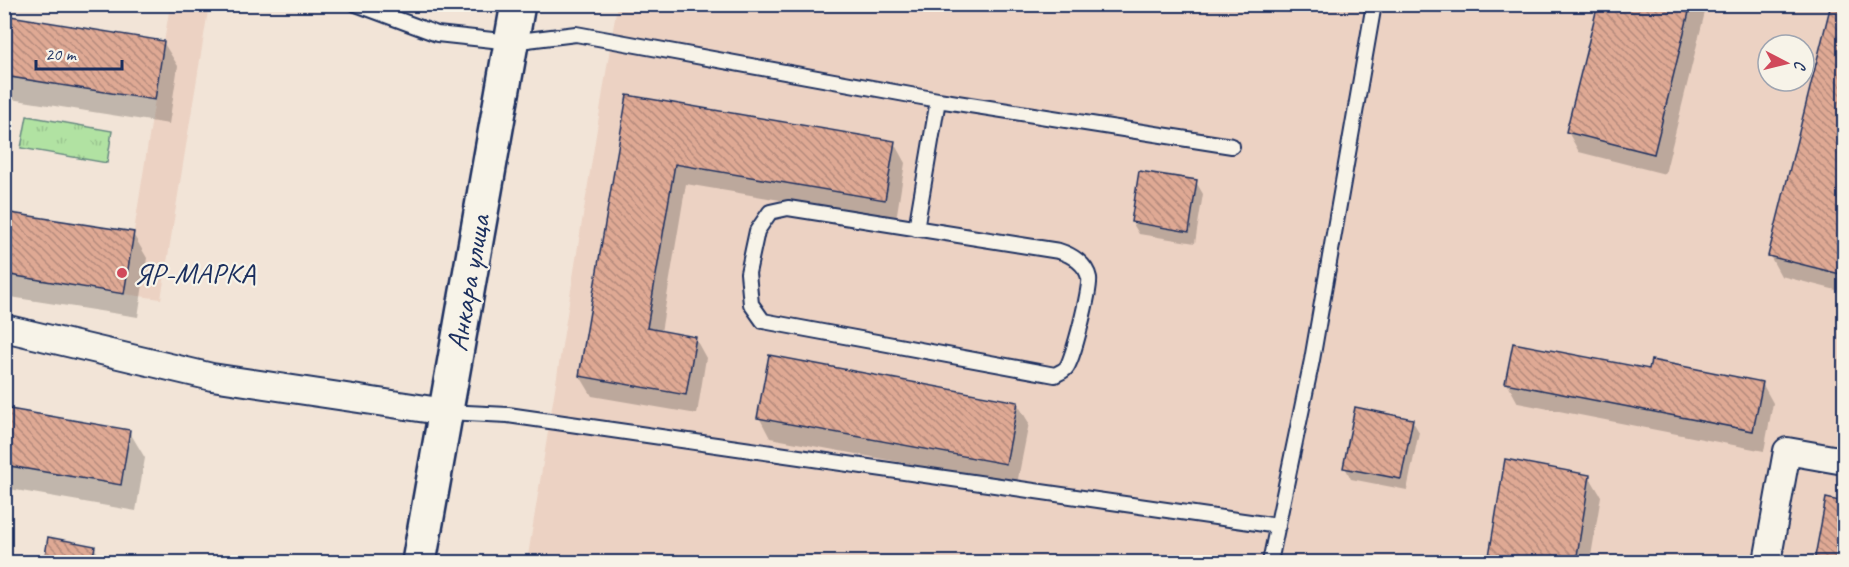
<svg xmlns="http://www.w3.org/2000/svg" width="1849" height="567" font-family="Caveat,sans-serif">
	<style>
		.built { fill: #ecd2c3; fill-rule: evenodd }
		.grass { fill: url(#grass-tufts); stroke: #668880; stroke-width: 1.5 }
		.shadow { fill: #0003 }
		.building { fill: url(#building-back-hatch); stroke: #1b2f5e; stroke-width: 1.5 }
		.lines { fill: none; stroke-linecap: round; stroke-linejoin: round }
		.lane-casing { stroke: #1b2f5e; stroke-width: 18 }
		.street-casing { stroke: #1b2f5e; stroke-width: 30 }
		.secondary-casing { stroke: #1b2f5e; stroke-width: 38 }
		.lane { stroke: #f7f3e8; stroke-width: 14 }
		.street { stroke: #f7f3e8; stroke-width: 26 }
		.secondary { stroke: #f7f3e8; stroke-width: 33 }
		.poi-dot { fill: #d1495b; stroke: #f7f3e8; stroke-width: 2 }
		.labels { text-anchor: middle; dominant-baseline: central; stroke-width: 4.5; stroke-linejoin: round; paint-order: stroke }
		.poi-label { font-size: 30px; fill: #1b2f5e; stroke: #f7f3e8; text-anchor: start }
		.street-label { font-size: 30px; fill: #1b2f5e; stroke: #f7f3e8 }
	</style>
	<defs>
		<pattern id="grass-tufts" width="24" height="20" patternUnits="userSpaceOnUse" patternTransform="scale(1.5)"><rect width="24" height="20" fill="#b1e2a2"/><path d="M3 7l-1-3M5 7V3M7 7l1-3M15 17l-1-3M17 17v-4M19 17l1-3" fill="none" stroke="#98c28e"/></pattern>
		<pattern id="building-back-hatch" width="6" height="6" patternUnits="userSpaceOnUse" patternTransform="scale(1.5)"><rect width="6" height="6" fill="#dfa994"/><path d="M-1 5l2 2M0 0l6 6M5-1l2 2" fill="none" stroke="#b48a7c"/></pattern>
	</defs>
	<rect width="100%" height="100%" fill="#f2e4d7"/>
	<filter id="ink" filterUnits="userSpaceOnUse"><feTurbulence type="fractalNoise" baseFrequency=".0167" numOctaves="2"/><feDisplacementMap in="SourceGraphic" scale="12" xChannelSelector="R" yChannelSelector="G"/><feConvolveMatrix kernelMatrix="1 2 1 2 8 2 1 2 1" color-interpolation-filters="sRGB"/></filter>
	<g filter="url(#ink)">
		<path class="built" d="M170,5l38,6 -47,288 -37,-5z
			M617,5h1227v557h-1317zM1768,45h36v36h-36z"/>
		<path class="grass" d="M27,116l85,15 -5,32 -86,-15z"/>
		<path class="shadow" d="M1600,4h107l-42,170 -86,-22 -11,-20z
			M1832,4h12v288l-63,-16 -11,-20z
			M4,16l159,26 15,24 -9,58 -165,-26z
			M628,97l266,46 11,20 -9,57 -210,-36 -25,148 34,6 11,20 -9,56 -105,-18 -12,-20z
			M1196,182l7,12 -8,49 -56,-9 -7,-12z
			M4,213l129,21 14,24 -9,59 -134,-21z
			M1650,371l112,12 11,20 -9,48 -246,-48 -11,-20z
			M1017,403l12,20 -12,61 -247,-46 -11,-21z
			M4,409l125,22 16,27 -9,53 -132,-23z
			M1412,420l7,12 -12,58 -56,-11 -6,-12z
			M1507,461l82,15 12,20 -11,66h-101z
			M1827,500l17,3v59h-29z
			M50,539l44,8 9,15h-57z"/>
		<path class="building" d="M1598,4h93l-37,150 -88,-22z
			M1831,4h13v271l-76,-19z
			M4,15l160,26 -9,59 -151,-24z
			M627,95l268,46 -10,59 -210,-36 -28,164 49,9 -10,58 -107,-19z
			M1139,171l58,9 -8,52 -58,-10z
			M4,212l130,20 -10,62 -120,-20z
			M1513,343l136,26 2,-9 112,22 -10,49 -248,-48z
			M769,355l249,47 -12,62 -249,-46z
			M1355,407l58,12 -12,60 -58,-11z
			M4,408l126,22 -9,55 -117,-20z
			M1505,459l85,16 -14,87h-88z
			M1826,498l18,4v60h-30z
			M48,537l47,9 -3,16h-48z"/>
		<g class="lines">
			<defs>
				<path id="lane" d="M356,4l81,30 74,8 65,-8 362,66 294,46
					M788,208l271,43c13,4 27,13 30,27 2,9 -16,83 -23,90 -2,3 -8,5 -11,7l-292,-54 -12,-17 -3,-31 9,-42 13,-19z
					M916,229l22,-129
					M446,412l62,3 770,111
					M1270,562l42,-202 62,-356"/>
				<path id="street" d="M4,328l208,49 234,35
					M1767,562l20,-111 57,10"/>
				<path id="secondary" d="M419,562l99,-558"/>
			</defs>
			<use href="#lane" class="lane-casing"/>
			<use href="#street" class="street-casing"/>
			<use href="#secondary" class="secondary-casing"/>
			<use href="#lane" class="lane"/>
			<use href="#street" class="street"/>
			<use href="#secondary" class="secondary"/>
		</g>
	</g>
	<circle class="poi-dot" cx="122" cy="273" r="6"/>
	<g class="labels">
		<g class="poi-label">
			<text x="134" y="273">ЯР-МАРКА</text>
		</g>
		<g class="street-label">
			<text transform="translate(468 283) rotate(-80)">Анкара улица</text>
		</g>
	</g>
	<rect width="1849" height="567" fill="none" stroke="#f7f3e8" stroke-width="24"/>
	<rect x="12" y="12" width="1825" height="543" fill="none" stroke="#1b2f5e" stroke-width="2" filter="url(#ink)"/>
	<g transform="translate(1786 63) rotate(97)"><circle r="28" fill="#f7f3e8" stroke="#9fa5b1" stroke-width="1.5"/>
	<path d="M0-4.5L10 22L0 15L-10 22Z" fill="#d1495b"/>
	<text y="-9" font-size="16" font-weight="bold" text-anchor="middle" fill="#1b2f5e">С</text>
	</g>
	<path d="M36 60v9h86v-9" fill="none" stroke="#1b2f5e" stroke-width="3"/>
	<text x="45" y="60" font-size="18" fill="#1b2f5e" stroke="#f7f3e8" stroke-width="4.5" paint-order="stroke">20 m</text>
</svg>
